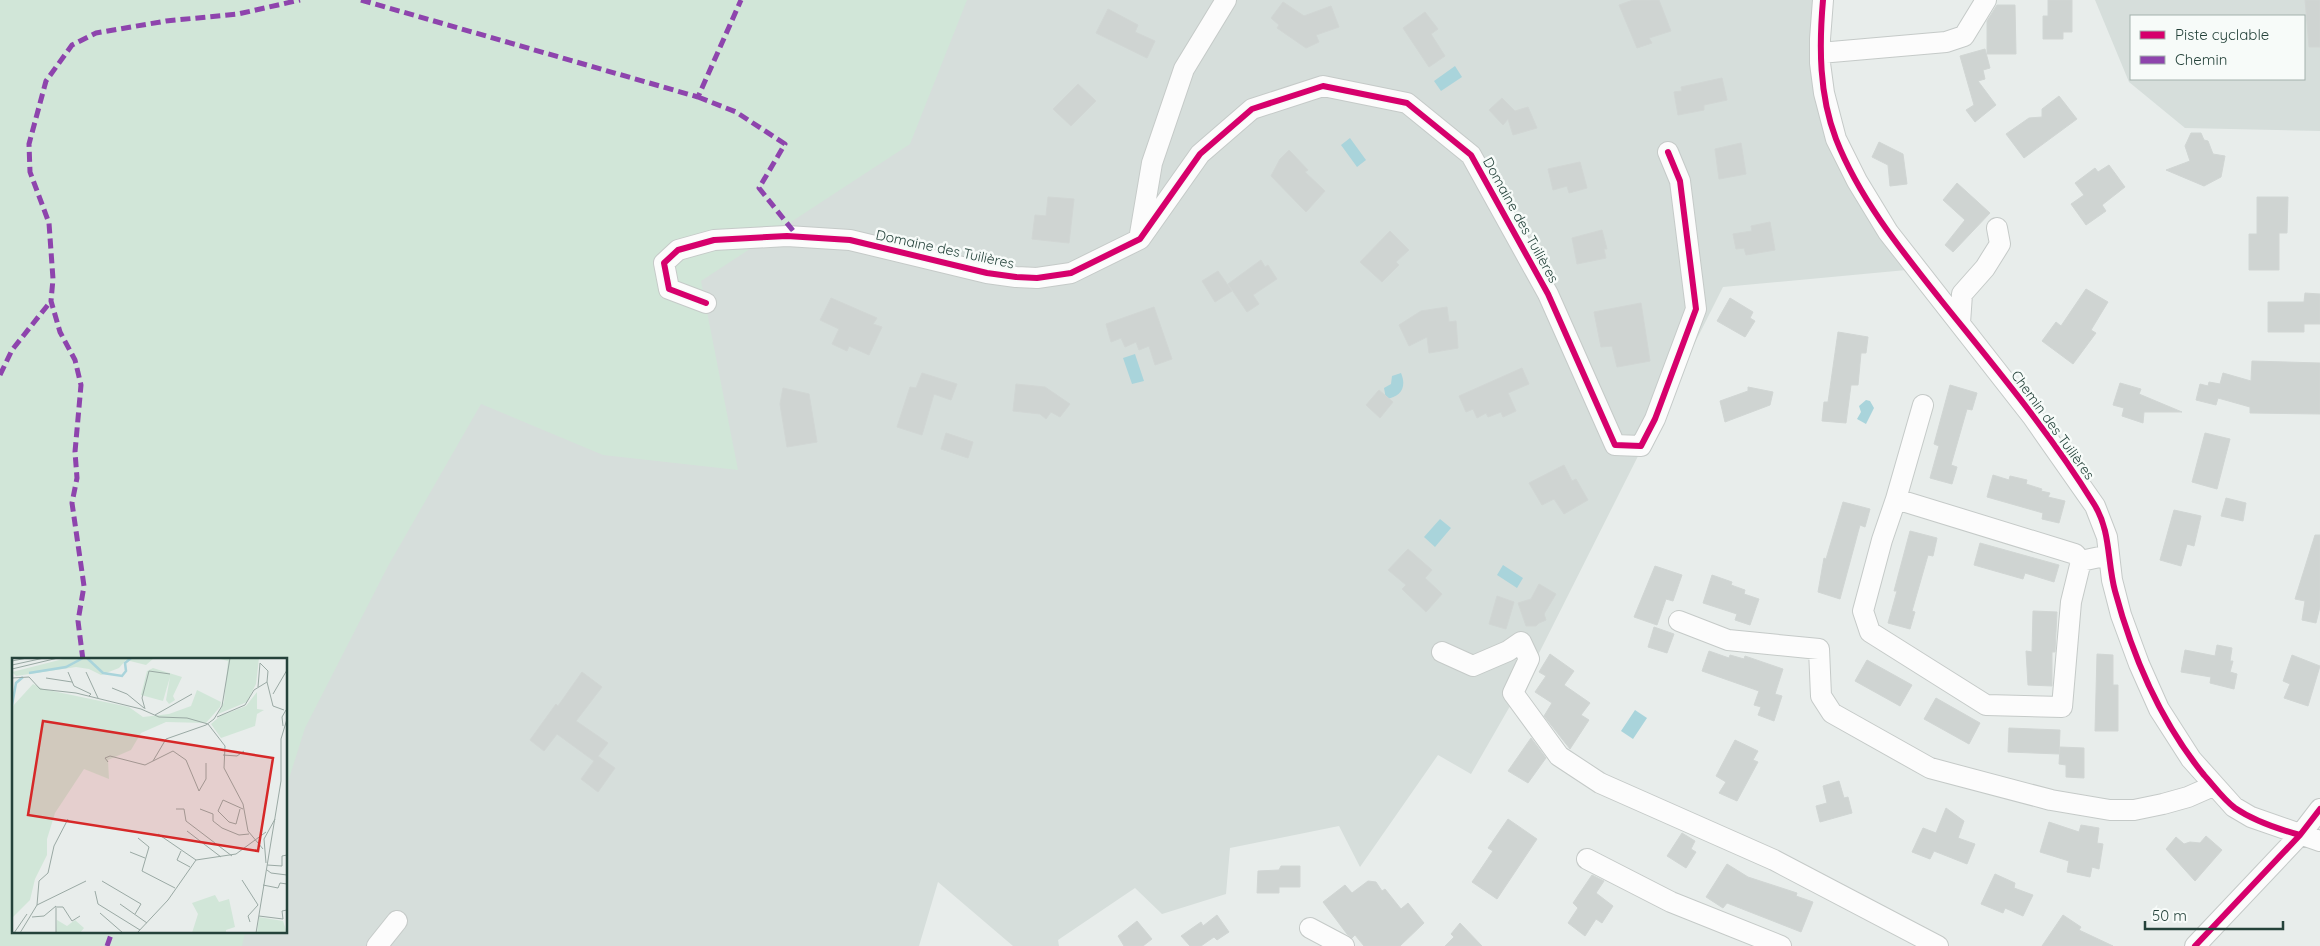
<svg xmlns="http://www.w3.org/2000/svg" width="2320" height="946" font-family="Quicksand,sans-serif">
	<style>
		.built { fill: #d6dedb; fill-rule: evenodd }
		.green { fill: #d1e6d8 }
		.water { fill: #a9d4db }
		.building { fill: #cfd4d2; stroke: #d1d6d4 }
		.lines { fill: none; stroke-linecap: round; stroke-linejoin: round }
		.minor-casing { stroke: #c5cac8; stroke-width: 22 }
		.minor { stroke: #fcfcfc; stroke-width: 20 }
		.quiet { stroke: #8e44ad; stroke-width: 5; stroke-dasharray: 10 5; stroke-linecap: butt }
		.cycleway-casing { stroke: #f7fbf9; stroke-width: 9 }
		.cycleway { stroke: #d6006c; stroke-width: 6 }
		.labels { text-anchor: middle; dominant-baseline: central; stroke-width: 5; stroke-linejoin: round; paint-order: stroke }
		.street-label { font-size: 14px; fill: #24423a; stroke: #f7fbf9 }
		.inset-river { fill: none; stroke: #a9d4db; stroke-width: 2.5 }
		.inset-road { fill: none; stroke: #9aa9a4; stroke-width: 1 }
		.view { fill: #d62828; fill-opacity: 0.15; stroke: #d62828; stroke-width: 2.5 }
		.inset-edge { fill: none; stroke: #24423a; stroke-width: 2.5 }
	</style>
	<rect width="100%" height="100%" fill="#e8edeb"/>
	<path class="built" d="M0,0h1823l13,139 81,130 -194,18 -194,386 -58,101 -33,-19 -78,112 -21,-41 -109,22 -4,46 -64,20 -27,-26 -77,52 1,6h-46l-75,-64 -19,64h-919zM14,660h272v272h-272z
		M2095,0h225v131l-135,-3 -56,-46zM2131,16h173v63h-173z"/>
	<path class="green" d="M0,0h967l-57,144 -209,137 37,189 -135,-15 -122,-51 -93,162 -83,162 -19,60v-128h-272v272h231l-3,14h-242z"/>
	<path class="water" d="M1455,66l7,11 -21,14 -7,-10z
		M1350,138l16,22 -9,7 -16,-22z
		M1135,354l9,27 -12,3 -9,-26z
		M1401,373c6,14 0,24 -15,26l-2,-11 7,-4 1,-8z
		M1866,400l4,1 4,7 -8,16 -9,-5 4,-7 -2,-6z
		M1440,519l11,9 -16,19 -11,-10z
		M1503,565l20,13 -6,10 -20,-13z
		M1635,710l12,8 -14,21 -12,-8z"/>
	<path class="building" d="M1633,0h26l12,31 -22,7 3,5 -15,5 -18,-43z
		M2048,0h24v32h-9v7h-20v-23h5z
		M2305,0h15v47h-11z
		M1283,2l21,14 27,-10 8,21 -23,8 3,7 -13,6 -29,-20 2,-3 -8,-7z
		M1997,5h18l1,49h-29v-33z
		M1108,9l30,16 -3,7 20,9 -8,17 -51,-25z
		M1425,12l13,17 -7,5 14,22 -16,11 -26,-39z
		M1985,49l5,19 -7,2 2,9 -7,2 18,24 -21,17 -9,-12 8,-5 -14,-49z
		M1722,78l5,22 -23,5v5l-26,5 -4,-23 8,-1 -1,-4z
		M1078,84l18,17 -25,25 -18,-17z
		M2059,96l18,23 -53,39 -18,-24 23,-16 13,-1v-8z
		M1502,98l13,13 13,-4 9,21 -24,7 -5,-16 -5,6 -14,-15z
		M2191,133h10l3,7 4,1 5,13 12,2 -4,21 -17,9 -38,-16 24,-9 -5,-15z
		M1879,142l24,12 4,30 -17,2 -2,-21 -16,-8z
		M1741,143l5,31 -27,5 -4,-30z
		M1289,150l19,20 -3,2 20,19 -19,21 -35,-36 9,-17z
		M1580,162l7,26 -18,5 -2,-7 -14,4 -5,-21z
		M2109,165l16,22 -23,18 4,6 -20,14 -15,-21 13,-9 -9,-12 20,-15 3,4z
		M1957,183l33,30 -37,39 -8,-7 20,-25 -22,-20z
		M1048,197l26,2 -5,44 -37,-4 3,-24 11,1z
		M2257,197h31l-1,36h-8v37h-30v-36h8z
		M1770,222l5,28 -29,5 -2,-7 -8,1 -3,-15 19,-3 -1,-5z
		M1602,230l5,19h-3l2,9 -29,6 -5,-26z
		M1390,231l19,19 -13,12 3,3 -17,17 -22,-20z
		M1261,260l4,7 3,-2 9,14 -24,16 6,9 -12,8 -19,-28z
		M1218,271l14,20 -17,11 -13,-21z
		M2086,289l22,13 -17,28 5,3 -23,31 -31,-23 14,-19 5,4z
		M2305,293l15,1v30h-16v8h-36v-30h36z
		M831,298l46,20 -4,6 9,3 -13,28 -20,-9 -2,5 -15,-7 7,-15 -19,-9z
		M1730,298l23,14 -3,6 5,3 -10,16 -28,-16z
		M1641,303l9,58 -33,6 -5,-21 -11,1 -7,-35z
		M1154,307l18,52 -17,6 -6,-19 -10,4 -3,-8 -11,5 -4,-9 -10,4 -5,-18z
		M1447,307l2,15 7,-1 2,27 -29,5 -2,-16 -18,9 -10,-21 22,-14z
		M1838,332l30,5 -2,16h-5l-3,32h-7l-5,38 -24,-2 2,-19h4z
		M2252,361l68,2v51l-70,-1v-6l-32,-9 -2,7 -20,-5 4,-16 8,2 1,-4 11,2 3,-11 28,8z
		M1522,368l7,16 -21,9 8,18 -13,6 -2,-5 -13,5 -2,-4 -9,5 -4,-9 -7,3 -7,-16z
		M922,373l35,11 -6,16 -17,-6 -12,41 -25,-8 13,-40 6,1z
		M2120,383l21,6 -2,5 43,18h-38l-1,11 -21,-7 2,-8 -11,-3z
		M1016,384l29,3 25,17 -10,13 -9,-5 -5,7 -6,-5 -27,-3z
		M1950,385l27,8 -5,17 -5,-1 -16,56 6,2 -5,17 -22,-6 9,-32 -5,-2z
		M1748,387l25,5 -3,13 -45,17 -5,-21 28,-10z
		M783,388l26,6 8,48 -30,5 -7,-43z
		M1379,390l14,12 -13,16 -14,-13z
		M946,433l27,9 -5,16 -27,-9z
		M2205,433l25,6 -13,50 -25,-7z
		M1564,465l8,16 4,-2 12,21 -24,14 -10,-15 -12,6 -13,-22z
		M1993,475l16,5 1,-4 17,4 -1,4 16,5 -1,2 9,2 -2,4 17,4 -6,22 -17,-4 1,-6 -56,-16z
		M2226,498l20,5 -3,18 -22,-5z
		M1843,502l27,7 -5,18 -5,-2 -20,74 -22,-7 6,-34 2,1z
		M2174,510l27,6 -7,30 -7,-2 -6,22 -21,-6z
		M1910,531l27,7 -4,18 -5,-1 -16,56 3,1 -5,17 -22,-6 9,-32h-3z
		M2315,535h5v72l-4,16 -14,-3 3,-19 -10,-2z
		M1980,543l79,22 -5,17 -29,-9 -2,6 -49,-14z
		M1408,549l24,21 -7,8 17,16 -16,18 -24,-23 4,-4 -18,-15z
		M1655,566l27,9 -9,26 -7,-2 -9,26 -23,-8z
		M1712,575l20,7 -1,3 14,5 -1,4 15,5 -9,26 -15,-5 2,-6 -34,-11z
		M1539,584l17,10 -12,20 2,6 -7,3 -3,3h-10l-8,-23 13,-4z
		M1497,596l17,6 -8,27 -17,-5z
		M2033,611l24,1 -2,40h-3v34l-24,-1 -2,-34 6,1z
		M1654,627l20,7 -7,19 -19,-6z
		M2217,645l15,3 -2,13h3l-3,11 7,2 -3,15 -24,-6 1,-6 -30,-5 4,-22 30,6z
		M1709,651l20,7 1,-3 14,4 1,-3 38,13 -8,25 7,2 -8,25 -16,-6 3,-8 -7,-2 5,-14 -57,-20z
		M1550,654l24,17 -10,14 26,18 -9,12 8,5 -19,29 -26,-33 8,-13 -17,-11 11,-16 -7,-4z
		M2097,654l16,1v30h5v46h-23z
		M2292,655l28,11 -12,40 -24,-8 6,-14 -7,-3z
		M1867,660l45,25 -12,21 -45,-25z
		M582,672l20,15 -26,34 32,22 -10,13 17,12 -17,24 -17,-13 13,-18 -37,-27 -13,17 -14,-11 26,-36 2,2z
		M1936,698l44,25 -11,21 -45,-25z
		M2009,728l51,2 -1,24 -51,-2z
		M1531,738l15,20 -18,25 -20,-12z
		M1735,740l23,11 -5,9 5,2 -21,39 -18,-8 7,-11 -10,-6z
		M2060,747l24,1v30l-18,-1v-12l-7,-1z
		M1839,781l5,17 4,-1 4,16 -32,9 -4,-16 11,-3 -4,-17z
		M1946,808l18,13 -6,17 17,6 -8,20 -33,-13 -4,8 -18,-7 11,-24 13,5z
		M1508,819l29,20 -40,60 -25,-17 21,-31 -5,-3z
		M2049,822l30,10 2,-7 18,3 -2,15 6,1 -4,25 -7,-2 -2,10 -23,-5 2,-11 -29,-9z
		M1682,833l13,8 -4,8 5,3 -10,16 -19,-12z
		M2206,836l16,14 -27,31 -29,-32 10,-12 8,7 6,-2 10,1z
		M1727,864l21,13 49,16 -1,3 17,6 -12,30 -74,-29 -4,5 -17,-11z
		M1281,866h19v21h-21v6h-22l1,-22 21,-1z
		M1995,874l20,9 -1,5 19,7 -10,21 -18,-8 -2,5 -22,-9z
		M1592,875l12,6 -8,12 17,13 -11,17 -6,-4 -11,17 -17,-13 10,-15 -5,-5z
		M1368,881l8,1 6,9 3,-2 16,20 7,-6 16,20 -24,23h-36l-9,-11 -3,3 -5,-4 -24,-32 22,-17 7,8z
		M1217,915l12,17 -12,8 -3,-3 -13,9h-11l-9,-10 20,-14 2,4z
		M2063,915l18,12 -2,3 34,16h-71z
		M1137,921l15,18 -9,7h-19l-6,-10z
		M1460,923l22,23h-37l9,-9 -3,-3z"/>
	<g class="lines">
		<defs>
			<path id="minor" d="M1823,0l-3,39v24l4,30 12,46 21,42 31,51 144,184 63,90 12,31 5,43 9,35 18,49 20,45 32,50 43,48 17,10 69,24
				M1820,53l126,-11 18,-6 22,-36
				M1140,234l12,-71 32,-94 42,-69
				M706,303l-37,-14 -5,-26 14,-13 36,-10 73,-4 63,4 137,33 29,4 21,1 34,-5 69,-34 60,-85 52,-45 71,-23 84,17 64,52 77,139 67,151 26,1 14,-27 41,-110 -16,-128 -12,-29
				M1960,323l2,-29 23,-26 15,-24 -3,-16
				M1896,499l27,-94
				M2081,561l-10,41 -9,105 -76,-2 -116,-73 -7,-21 19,-71 14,-41 179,55 6,7 28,-6
				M1679,621l49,19 91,9 2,47 11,17 98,55 121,32 59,10h24l29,-6 25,-7 25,-11
				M1442,652l31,14 35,-15 13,-9 8,17 -16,34 46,63 41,27 174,77 164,86
				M1587,859l84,43 110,44
				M1310,928l34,18
				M377,946l20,-25
				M2195,946l105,-111 20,-26"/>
		</defs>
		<use href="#minor" class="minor-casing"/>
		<use href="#minor" class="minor"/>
		<path class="quiet" d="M361,0l337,97 43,-97
			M698,97l38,15 49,32 -26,44 39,49
			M0,375l12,-25 39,-49
			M83,660l-5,-39 6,-35 -12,-83 5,-25 -2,-26 6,-67 -6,-25 -15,-28 -9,-31 2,-22 -4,-56 -19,-51 -1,-28 17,-63 26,-36 24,-12 70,-12 72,-7 62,-14
			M107,946l5,-14"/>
		<defs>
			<path id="cycleway" d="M1823,0c-4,46 -4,95 13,139 23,59 65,111 104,160 53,66 109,132 154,205 17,27 13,57 21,87 18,67 45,130 89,184 10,11 19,24 31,33 19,13 43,21 65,27
				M706,303l-37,-14 -5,-26 14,-13 36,-10 73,-4 63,4 137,33 29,4 21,1 34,-5 69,-34 60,-85 52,-45 71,-23 84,17 64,52 77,139 67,151 26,1 14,-27 41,-110 -16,-128 -12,-29
				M2195,946l105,-111 20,-26"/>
		</defs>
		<use href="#cycleway" class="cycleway-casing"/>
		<use href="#cycleway" class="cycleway"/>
	</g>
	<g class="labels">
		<g class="street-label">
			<text transform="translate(1521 220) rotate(61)">Domaine des Tuilières</text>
			<text transform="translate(945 249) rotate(12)">Domaine des Tuilières</text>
			<text transform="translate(2053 425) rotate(54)">Chemin des Tuilières</text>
		</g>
	</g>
	<g transform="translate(12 658)">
		<rect width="275" height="275" fill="#e8edeb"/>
		<path d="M55,0h87l-8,7 -20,-5 -7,8 -18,7 -12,-6 -13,-2 -60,9 -4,-4zM204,0h43l-3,26 -9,18 -29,12 6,-12 4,-41zM141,10l29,9 -9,19 2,4 -6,4 -3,-4 4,-23 -7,24 -22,-6 6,-24zM21,26l10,5 86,18 14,10 26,-3 22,-8 6,-16 24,12 -1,5 -14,16 -40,-1 -25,11 -10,17 -23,10 1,19 -25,-10 -29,44 -8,26v16l-12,24 -5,21 -18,18v-211zM245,34v17l7,1 -7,4 -2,12 -34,12 -10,-14 9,-8 26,-10zM203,237l4,7 10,-3 6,28 -9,3v3h-34l6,-19 -6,-11zM247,259l24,4 4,12h-30zM45,262l10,6 8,-6 9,8 -4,5h-24z" fill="#d1e6d8"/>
		<path class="inset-river" d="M75,0l16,15 19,3 4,-5 -1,-8 6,-5M17,15l37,-6 17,-9M0,47l4,-22 7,-6"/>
		<path class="inset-road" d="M0,3l15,-3M0,7l32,-7M0,11l46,-11M56,14l6,14 17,8 -2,2M74,14l12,26M0,20l17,-1 11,12 36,4 65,16 18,8 28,1 21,6M34,20l26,4M246,29l2,-24 8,8 -1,11M100,30l15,6 17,14M261,36l14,-24M133,51l-3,-11 7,-27 21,3M143,57l37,-21M205,59l28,-12 9,-15 13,-8 6,24 11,4M196,66l17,22M271,68l-1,-9 4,-7M213,88l-1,22 19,36 5,27 15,18M211,97l14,1 7,-5M141,103l13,-22 40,-14 8,-6 8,-13 8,-48M96,104l-3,-4 5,-2 35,9 28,-14 13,9 13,31 7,-12v-16M164,151h8l2,12 46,35M188,151l13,5v7l9,7 17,7 10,-1M228,151l-4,15 -7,-2 -11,-11 5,-11 20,9M175,173l34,26M146,176l38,26M126,180l11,9 -7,24 33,17M169,193l-4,9 13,7M118,194l15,6M254,205l-2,-24 11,-20M255,207l15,1v-10l5,-1M255,212l4,3 16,2M230,222l16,25M90,223l39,23 -6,10M251,227l15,3 2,-5 7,1M83,233l3,13 42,26M108,246l27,19M25,247l2,-24 9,-8 6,-27 14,-27M45,249h6l9,14 8,-5M88,255l23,20M247,258l24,3 -1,-8 5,-1M20,259l12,-1 12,-10v27M238,264l-2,-6 10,-11M2,275l13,-19M8,275l17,-28 49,-24M125,275l31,-33 28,-40 40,-6 30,-22M244,275l25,-152v-42l6,-20"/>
		<path class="view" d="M31,63l230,37 -15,93 -230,-36z"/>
		<rect width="275" height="275" class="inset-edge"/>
	</g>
	<rect x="2130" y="15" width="175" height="65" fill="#f7fbf9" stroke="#a3b1ad"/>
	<rect x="2140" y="31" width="25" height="8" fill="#d6006c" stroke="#a3b1ad"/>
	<text x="2175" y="40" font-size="15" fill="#24423a">Piste cyclable</text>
	<rect x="2140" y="56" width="25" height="8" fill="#8e44ad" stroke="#a3b1ad"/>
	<text x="2175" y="65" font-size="15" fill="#24423a">Chemin</text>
	<path d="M2145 921v8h138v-8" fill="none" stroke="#24423a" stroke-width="2.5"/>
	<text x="2152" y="921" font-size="15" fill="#24423a" stroke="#f7fbf9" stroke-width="4" paint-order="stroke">50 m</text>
</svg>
